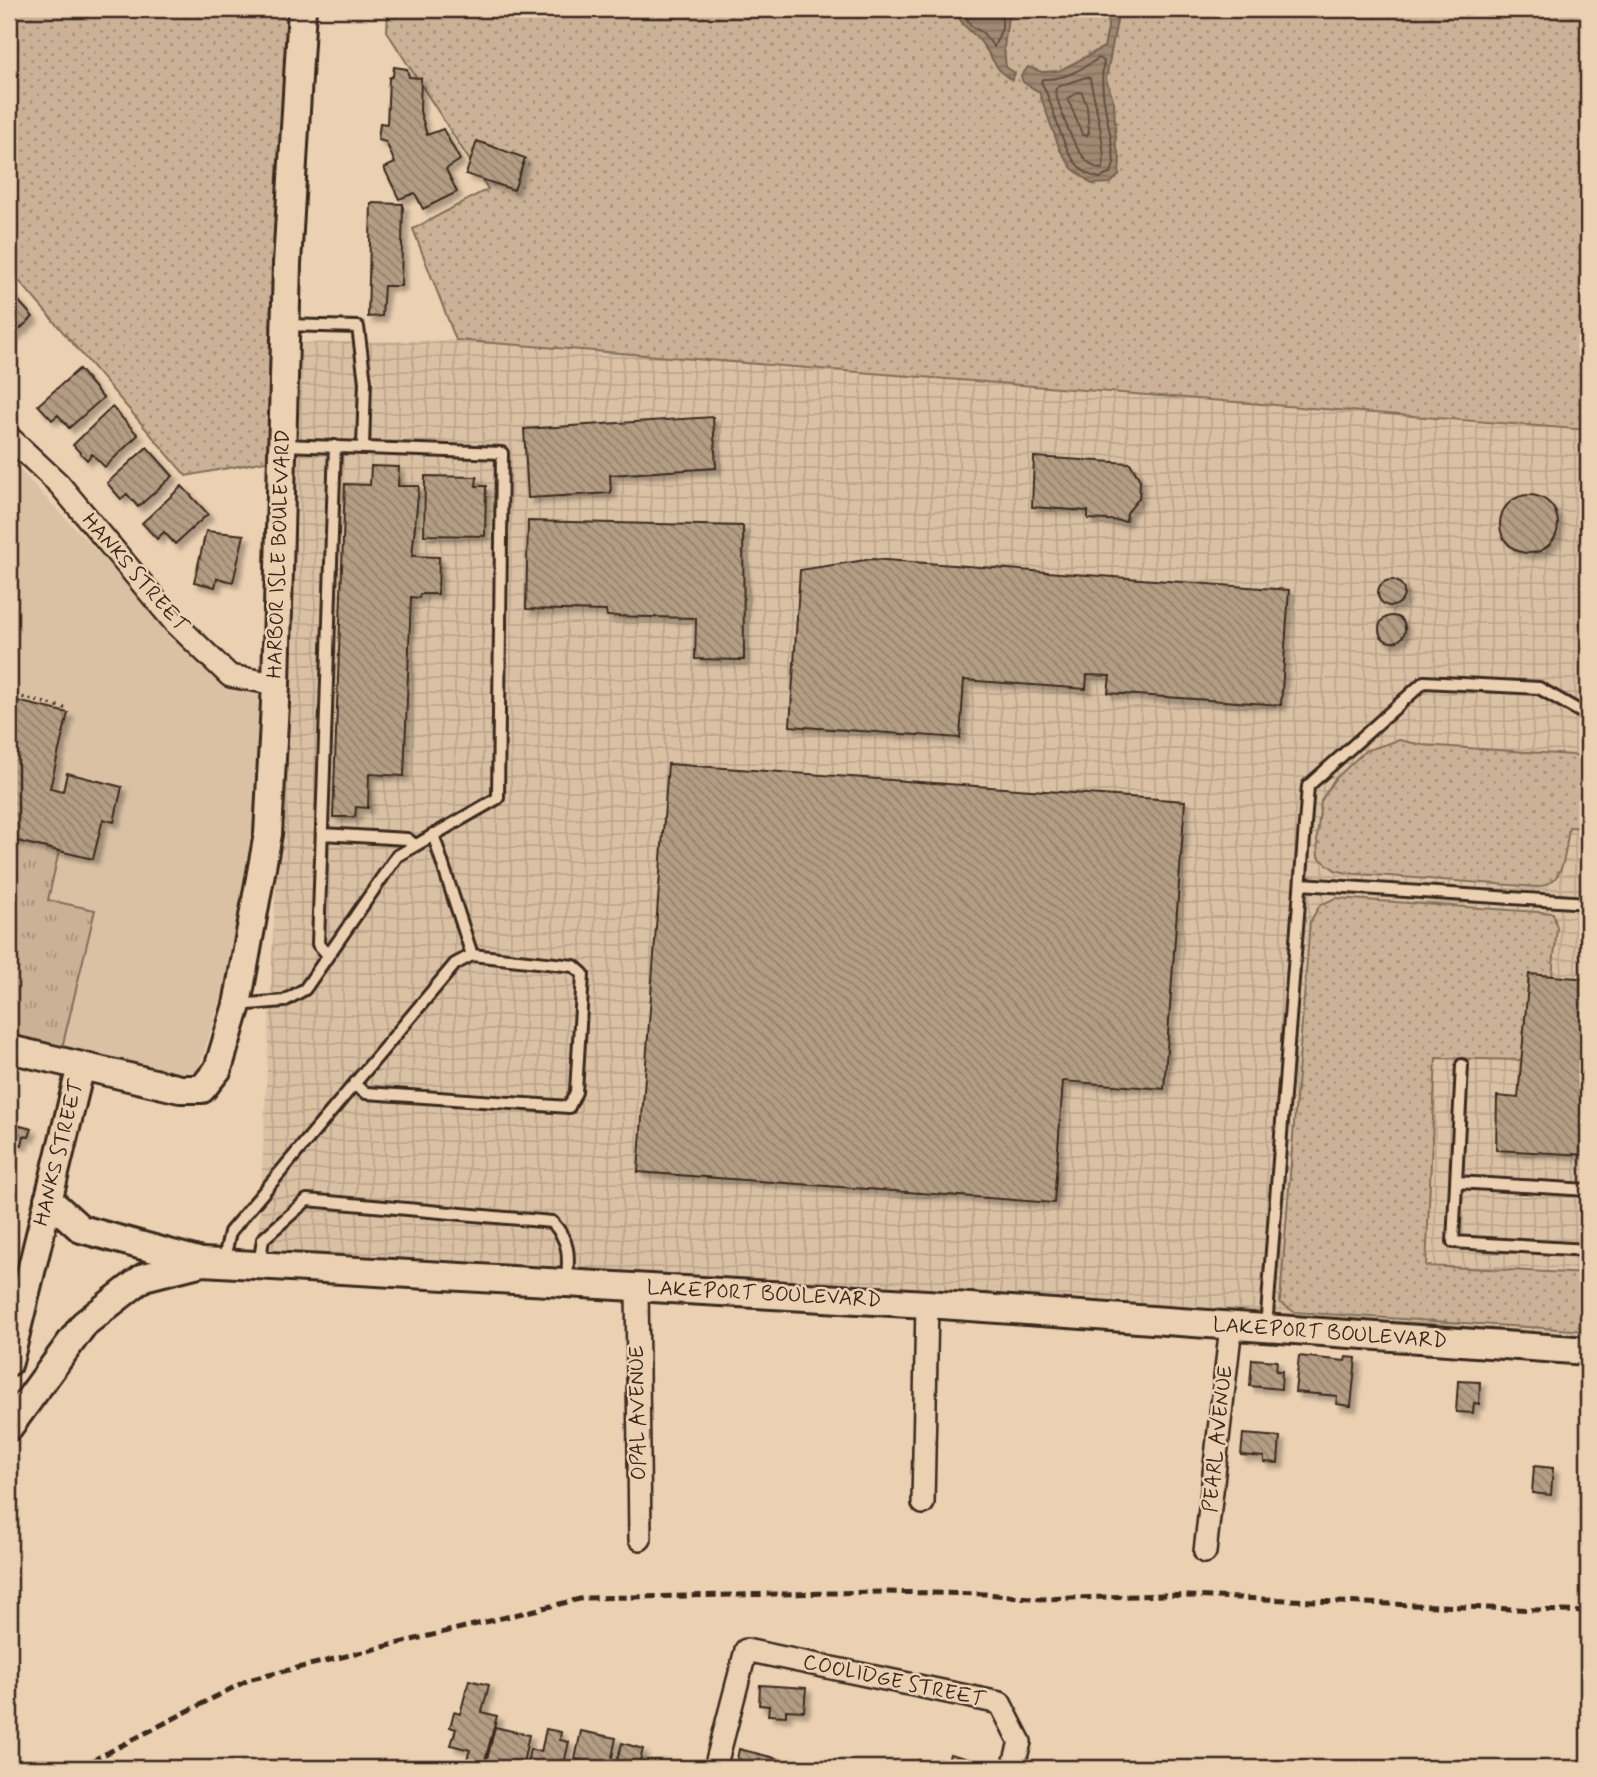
<svg xmlns="http://www.w3.org/2000/svg" width="1597" height="1777" font-family="Mynerve,sans-serif">
	<style>
		.built { fill: #dac1a4 }
		.industrial { fill: url(#industrial-grid) }
		.grass { fill: url(#grass-dots); stroke: #836e5a; stroke-width: 2 }
		.park { fill: url(#park-tufts); stroke: #836e5a; stroke-width: 2 }
		.water { fill: url(#water-rules); stroke: #786452; stroke-width: 2 }
		.lines { fill: none; stroke-linecap: round; stroke-linejoin: round }
		.shore { stroke: #645040; stroke-width: 2 }
		.building { fill: url(#building-back-hatch); stroke: #3b2a1e; stroke-width: 2; filter: url(#shadow) }
		.service-casing { stroke: #3b2a1e; stroke-width: 16 }
		.minor-casing { stroke: #3b2a1e; stroke-width: 26 }
		.tertiary-casing { stroke: #3b2a1e; stroke-width: 32 }
		.path { stroke: #3b2a1e; stroke-width: 3.5; stroke-dasharray: 2 5; stroke-linecap: butt }
		.service { stroke: #ebd0b2; stroke-width: 10 }
		.minor { stroke: #ebd0b2; stroke-width: 21 }
		.tertiary { stroke: #ebd0b2; stroke-width: 26 }
		.rail { stroke: #3b2a1e; stroke-width: 5; stroke-dasharray: 10 5; stroke-linecap: butt }
		.labels { text-anchor: middle; dominant-baseline: central; stroke-width: 5; stroke-linejoin: round; paint-order: stroke }
		.street-label { font-size: 21px; fill: #3b2a1e; stroke: #ebd0b2 }
	</style>
	<defs>
		<pattern id="industrial-grid" width="8" height="8" patternUnits="userSpaceOnUse" patternTransform="scale(1.75)"><rect width="8" height="8" fill="#dac1a4"/><path d="M0 4h8M4 0v8" fill="none" stroke="#bca68d"/></pattern>
		<pattern id="grass-dots" width="8" height="8" patternUnits="userSpaceOnUse" patternTransform="scale(1.75)"><rect width="8" height="8" fill="#cbb297"/><path d="M2 2h.1M6 6h.1" fill="none" stroke="#a6917b" stroke-width="1.8" stroke-linecap="round"/></pattern>
		<pattern id="park-tufts" width="24" height="20" patternUnits="userSpaceOnUse" patternTransform="scale(1.75)"><rect width="24" height="20" fill="#cbb297"/><path d="M3 7l-1-3M5 7V3M7 7l1-3M15 17l-1-3M17 17v-4M19 17l1-3" fill="none" stroke="#a6917b"/></pattern>
		<pattern id="water-rules" width="6" height="5" patternUnits="userSpaceOnUse" patternTransform="scale(1.75)"><rect width="6" height="5" fill="#a18a74"/><path d="M0 2.5h6" fill="none" stroke="#84715f"/></pattern>
		<pattern id="building-back-hatch" width="6" height="6" patternUnits="userSpaceOnUse" patternTransform="scale(1.75)"><rect width="6" height="6" fill="#b49d84"/><path d="M-1 5l2 2M0 0l6 6M5-1l2 2" fill="none" stroke="#94806b"/></pattern>
		<filter id="shadow"><feDropShadow dx="5" dy="5" stdDeviation="2" flood-color="#0004"/></filter>
	</defs>
	<rect width="100%" height="100%" fill="#ebd0b2"/>
	<filter id="ink" filterUnits="userSpaceOnUse"><feTurbulence type="fractalNoise" baseFrequency=".0143" numOctaves="2"/><feDisplacementMap in="SourceGraphic" scale="14" xChannelSelector="R" yChannelSelector="G"/><feConvolveMatrix kernelMatrix="1 2 1 2 8 2 1 2 1" color-interpolation-filters="sRGB"/></filter>
	<g filter="url(#ink)">
		<path class="built" d="M12,462l212,223 39,8 -7,142 -26,135 -32,102 -14,4 -175,-41v-560z"/>
		<path class="industrial" d="M456,340l1132,90v910l-1330,-88 44,-909z"/>
		<path class="grass" d="M9,9h234l57,6 -18,443 -96,18 -177,-207z
			M388,9h1200v421l-1132,-90 -43,-111 75,-40 -101,-157z
			M1399,740l23,5 166,11v72l-19,-1c-4,24 -3,56 -31,60l-191,-14 -12,-3 -17,-13 -1,-20 4,-36 13,-21 31,-29z
			M1336,898l217,15 4,15 -5,48 -23,-2 -7,86 -86,-2 -10,208 162,8v57l-294,-19 -14,-10 30,-380 10,-17z"/>
		<path class="park" d="M13,840l46,11 -11,49 47,10 -33,138 -53,-13v-186z"/>
		<path class="water" d="M1009,9l-5,39 2,19 9,6 -3,7c-17,-9 -20,-25 -32,-39 -10,-13 -18,-12 -24,-31z
			M1107,9h9l2,6 -12,64 8,23 2,43 4,13 -1,17 -8,8 -19,1 -20,-16 -12,-18 -21,-58 -16,-10 -2,-6 7,-9 14,5 17,-1 45,-24 4,-19z"/>
		<g class="lines">
			<path class="shore" d="M963,9l7,16 13,8 11,14 8,-19v-19
				M1099,58l5,3c-7,33 9,70 10,103l-3,9 -11,5c-39,-6 -42,-69 -59,-96l2,-3c21,1 39,-10 56,-21z
				M1086,77l4,1c3,17 19,80 12,91 -24,-2 -41,-57 -47,-78l2,-4z
				M1078,92l4,1 5,13 2,27 -3,3 -4,-2 -14,-35z"/>
		</g>
		<path class="building" d="M394,67l13,2 2,8 12,1 -1,33 7,24 16,-6 17,31 -14,9 11,23 -34,17 -8,-16 -16,6 -15,-31 11,-5 -9,-21 -8,-2 2,-17 7,1 2,-46 4,-2z
			M477,141l48,17 -11,32 -48,-16z
			M371,203l32,1 -2,82h-17l-2,30 -14,1z
			M9,290l24,27 -24,22z
			M79,369l24,29 -34,30 -11,-13 -6,5 -14,-15z
			M112,407l26,28 -33,32 -13,-13 -5,6 -14,-15z
			M713,417l3,51 -106,7 1,18 -83,5 -4,-69z
			M147,447l26,29 -35,31 -11,-13 -6,5 -14,-16z
			M1034,457l96,6 10,17 -1,18 -12,15 -1,8 -38,-2v-8l-56,-4z
			M371,466l28,1 -1,19h21l-7,70 27,1 -1,37h-18l-1,4 -8,-1 -7,179 -35,-2 -1,34 -12,-1 -1,10h-22l12,-333 25,1z
			M425,476l52,1 -1,9h10l-1,50 -61,-1z
			M182,486l26,28 -33,30 -11,-12 -7,7 -15,-16z
			M1500 524a29 29 0 1 1 58 0a29 29 0 1 1-58 0Z
			M528,521l215,5 1,134 -49,-1 1,-41 -89,-2 -1,-5 -80,-2z
			M206,531l38,4 -11,47 -16,-4 -2,9 -21,-5z
			M872,559l417,31 -8,115 -173,-12 2,-17 -23,-1 -1,14 -122,-9 -4,58 -170,-12 10,-156z
			M1378 593a13 13 0 1 1 26 0a13 13 0 1 1-26 0Z
			M1379 629a13 13 0 1 1 26 0a13 13 0 1 1-26 0Z
			M13,700l55,13 -18,75 13,3 4,-18 55,14 -8,35 -11,-3 -10,40 -80,-19 -4,9v-133z
			M668,764l517,37 -21,288 -101,-8 -9,122 -416,-31z
			M1529,974l59,5v67l-5,51h5v58l-92,-5 1,-54 21,2z
			M9,1123l23,6 -3,8 -5,-1 -2,9 -13,-4z
			M1299,1356l46,5 1,-4 10,1 -5,48 -15,-2 1,-8 -42,-4z
			M1252,1359l25,2 -1,10h6l-1,18 -31,-3z
			M1458,1381l22,1 -1,22 -5,-1 -1,10 -17,-1z
			M1243,1434l37,3 -2,26 -14,-1v-5l-23,-2z
			M1534,1466l19,2 -2,27 -19,-2z
			M469,1680l20,5 -7,27 15,4 -14,52 -18,-3 5,-15 -19,-5 5,-16 -6,-2 4,-15 6,2z
			M760,1685l46,3 -2,23 -18,-1v6l-18,-1 1,-9 -10,-1z
			M495,1727l34,8 -6,28 -9,-2 -1,7h-28z
			M546,1729l15,3 -1,8 9,2 -6,26 -36,-4 3,-15 11,3z
			M581,1731l35,7 -6,29 -35,-8z
			M622,1743l21,6 -5,19h-23z
			M739,1749l40,10 -2,9h-35l2,-7 -7,-2z
			M950,1754l30,8 -2,6h-32z
			M918,1760l23,6v2h-25z"/>
		<g class="lines">
			<defs>
				<path id="service" d="M286,325l72,2 7,55 -2,65
					M322,834l85,5 8,6
					M433,834l39,121
					M1301,884l287,19
					M328,955l-10,-11 17,-498
					M237,1005l47,-4 21,-12 92,-133 101,-58 4,-345 -219,-8
					M1462,1065l-9,177 135,8
					M1457,1182l131,8
					M223,1263l7,-31 225,-268 17,-9 102,11 9,8 -7,118 -7,15 -203,-14 -12,-8
					M259,1265l4,-26 44,-39 245,22c18,19 17,34 15,59
					M1266,1328l42,-542 116,-104 115,6 49,28"/>
				<path id="minor" d="M9,437l50,47 116,139 55,53 46,8
					M637,1287l3,252
					M923,1503l4,-199
					M1205,1552l26,-226
					M715,1768l31,-118 254,53 20,39 -7,26"/>
				<path id="tertiary" d="M9,1049l171,40h22l16,-20 19,-64 31,-171 8,-150 11,-420 15,-255
					M48,1199l33,30 117,32
					M9,1362l72,-296
					M9,1427l75,-103 60,-47 59,-15 724,42 661,47"/>
			</defs>
			<use href="#service" class="service-casing"/>
			<use href="#minor" class="minor-casing"/>
			<use href="#tertiary" class="tertiary-casing"/>
			<path class="path" d="M9,694l60,15"/>
			<use href="#service" class="service"/>
			<use href="#minor" class="minor"/>
			<use href="#tertiary" class="tertiary"/>
			<path class="rail" d="M78,1768l170,-88 336,-82 297,-6 105,2 56,5 122,-4 424,17"/>
		</g>
	</g>
	<g class="labels">
		<g class="street-label">
			<text transform="translate(279 554) rotate(-88)">HARBOR ISLE BOULEVARD</text>
			<text transform="translate(135 573) rotate(49)">HANKS STREET</text>
			<text transform="translate(59 1153) rotate(-76)">HANKS STREET</text>
			<text transform="translate(764 1294) rotate(3)">LAKEPORT BOULEVARD</text>
			<text transform="translate(1330 1333) rotate(4)">LAKEPORT BOULEVARD</text>
			<text transform="translate(638 1413) rotate(-91)">OPAL AVENUE</text>
			<text transform="translate(1218 1439) rotate(-84)">PEARL AVENUE</text>
			<text transform="translate(894 1681) rotate(12)">COOLIDGE STREET</text>
		</g>
	</g>
	<rect width="1597" height="1777" fill="none" stroke="#ebd0b2" stroke-width="35"/>
	<rect x="18" y="18" width="1562" height="1742" fill="none" stroke="#3b2a1e" stroke-width="2.5" filter="url(#ink)"/>
</svg>
